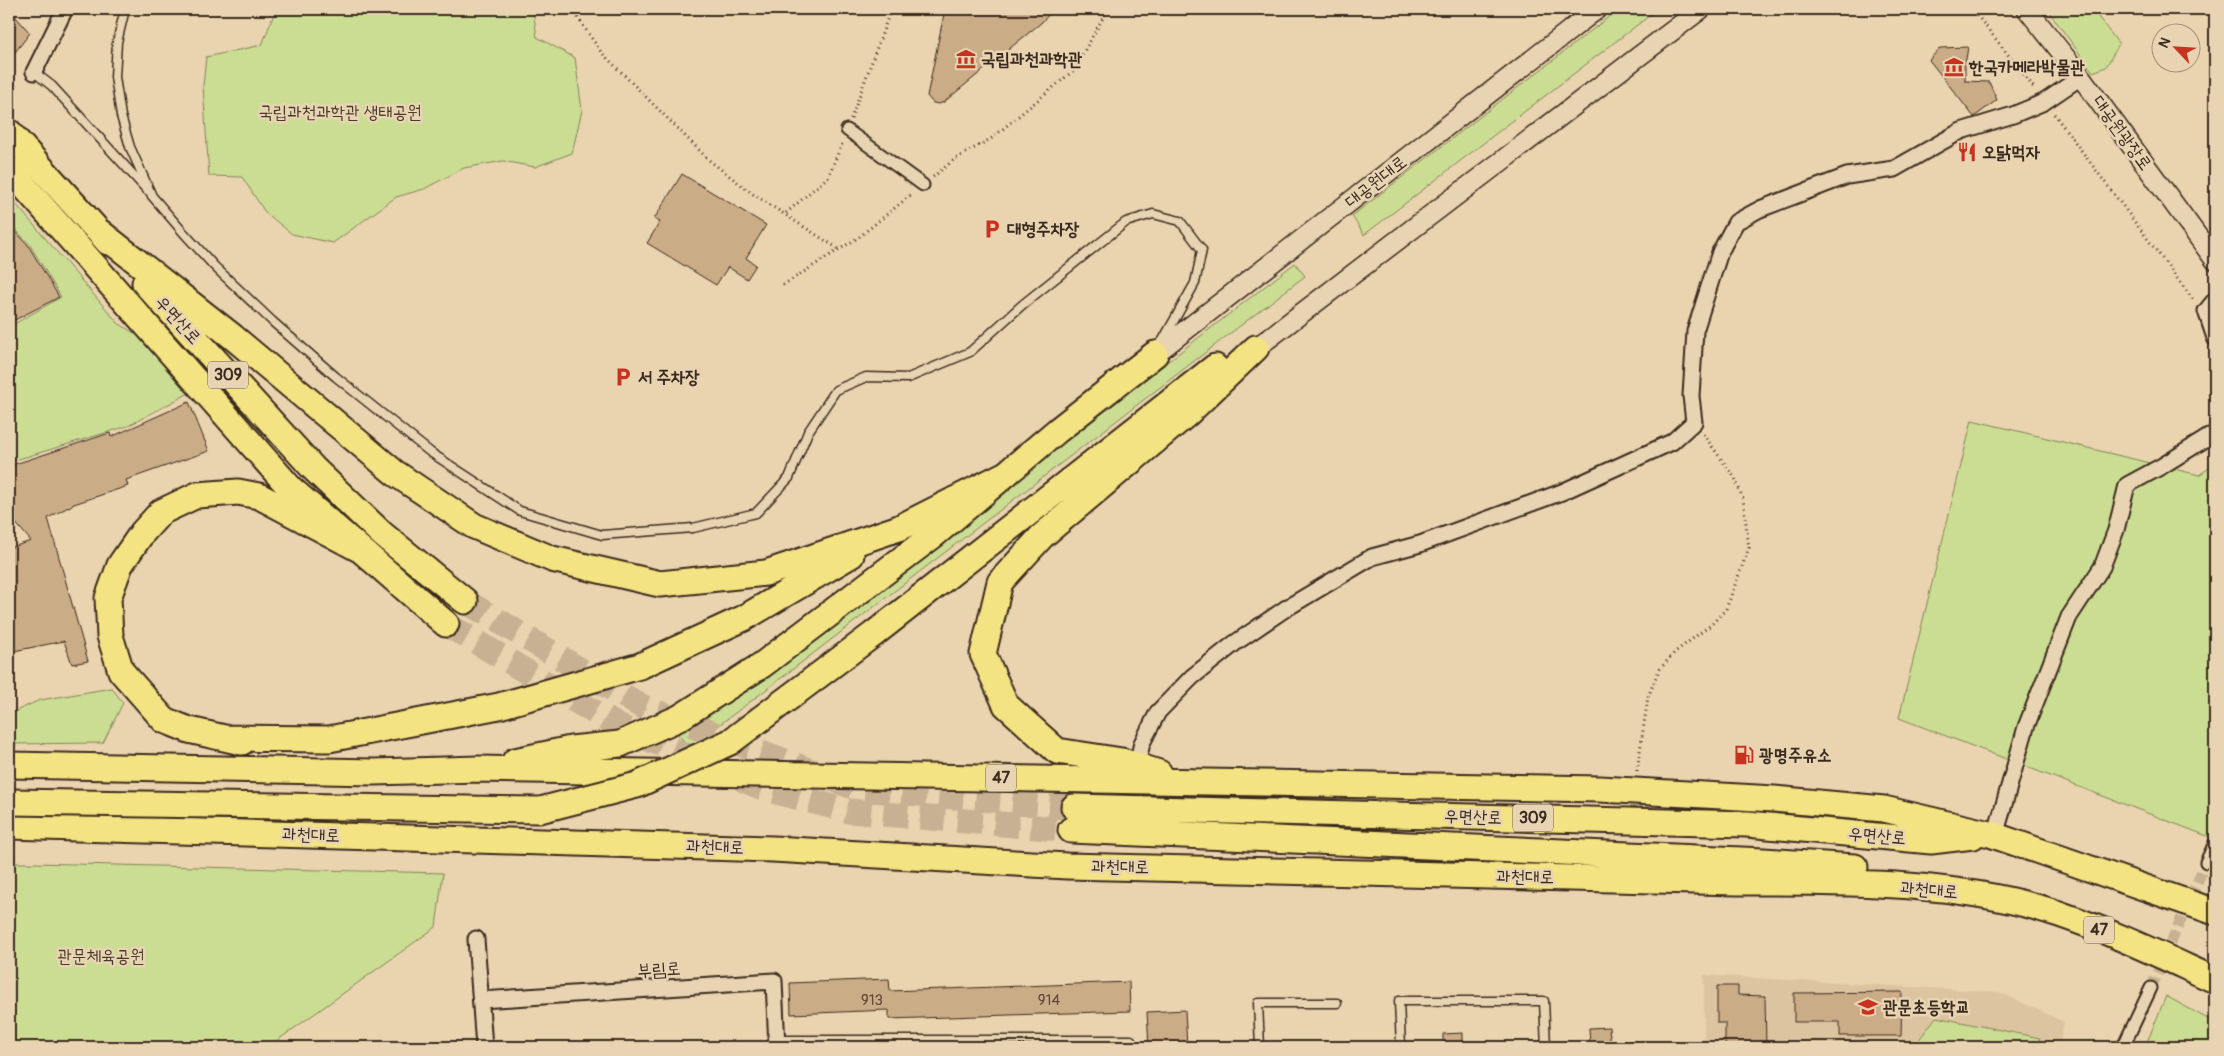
<svg xmlns="http://www.w3.org/2000/svg" width="2224" height="1056" font-family="Pangolin,'Poor Story',sans-serif">
	<style>
		.built { fill: #ddc4a0 }
		.green { fill: #cadd92; stroke: #828458 }
		.building { fill: #caac86; stroke: #3b2a1e }
		.lines { fill: none; stroke-linecap: round; stroke-linejoin: round }
		.pedestrian-tunnel { stroke: #c7b192; stroke-width: 11; stroke-dasharray: 11 5.5; stroke-linecap: butt }
		.trunk-tunnel { stroke: #c7b192; stroke-width: 25; stroke-dasharray: 25 12; stroke-linecap: butt }
		.service-casing { stroke: #3b2a1e; stroke-width: 11 }
		.pedestrian-casing { stroke: #3b2a1e; stroke-width: 15 }
		.minor-casing { stroke: #3b2a1e; stroke-width: 19 }
		.tertiary-casing { stroke: #3b2a1e; stroke-width: 22 }
		.trunk-casing { stroke: #3b2a1e; stroke-width: 29 }
		.path { stroke: #3b2a1e; stroke-width: 3; stroke-dasharray: 1 4; stroke-linecap: butt }
		.service { stroke: #e8d4b2; stroke-width: 8 }
		.pedestrian { stroke: #e8d4b2; stroke-width: 11 }
		.minor { stroke: #e8d4b2; stroke-width: 15 }
		.tertiary { stroke: #e8d4b2; stroke-width: 19 }
		.trunk { stroke: #f4e382; stroke-width: 25 }
		.trunk-bridge-casing { stroke: #3b2a1e; stroke-width: 29; stroke-linecap: butt }
		.trunk-bridge { stroke: #f4e382; stroke-width: 25 }
		.labels { text-anchor: middle; dominant-baseline: central; stroke-width: 5; stroke-linejoin: round; paint-order: stroke }
		.number-label { font-size: 15px; fill: #5f4a38 }
		.shield { fill: #e8d4b2; stroke: #6f5d4a; stroke-width: 1 }
		.shield-label { font-size: 16px; font-weight: bold; fill: #3b2a1e }
		.poi-label { font-size: 18px; font-weight: bold; fill: #3b2a1e; stroke: #e8d4b2; text-anchor: start }
		.park-label { font-size: 18px; fill: #493c2a; stroke: #e8d4b2 }
		.street-label { font-size: 18px; fill: #3b2a1e; stroke: #e8d4b2 }
	</style>
	<rect width="100%" height="100%" fill="#ead3af"/>
	<filter id="ink" filterUnits="userSpaceOnUse"><feTurbulence type="fractalNoise" baseFrequency=".02" numOctaves="2"/><feDisplacementMap in="SourceGraphic" scale="10" xChannelSelector="R" yChannelSelector="G"/><feConvolveMatrix kernelMatrix="1 2 1 2 8 2 1 2 1" color-interpolation-filters="sRGB"/></filter>
	<g filter="url(#ink)">
		<path class="built" d="M1704,975l295,17 65,30 -5,25h-355z"/>
		<path class="green" d="M276,9h257l4,28 38,21 7,52 -10,43 -37,14 -32,-6 -39,7 -40,21 -28,8 -63,46 -41,-9 -27,-22 -23,-35 -33,-1 -6,-90 3,-29 56,-12z
			M1619,9h39l-294,226 -12,-19z
			M2047,9h45l27,35 -13,23 -13,5z
			M9,196l109,127 27,17 37,36 7,17 -61,33 -119,36v-135l52,-30 -31,-52 -21,-23z
			M1295,263l10,13 -542,416 -73,55 -15,-15 322,-238z
			M1972,420l227,55 16,-11v375l-316,-121z
			M112,688l11,15 -20,40 -94,1v-30l31,-14z
			M9,863h25l409,10 -7,54 -168,120h-259z
			M2166,996l49,27v24h-70z
			M1936,1017l104,21 -4,9h-156l35,-2z"/>
		<path class="building" d="M9,9l21,24 -21,27z
			M945,9h109l-12,13 -98,80 -5,2 -6,-1 -6,-7z
			M1968,47l-3,18v16l24,1 8,18 -23,17 -45,-57 11,-12z
			M682,174l84,51 -20,33 10,7 -9,14 -19,-12 -12,18 -69,-42 13,-21 -6,-3z
			M9,224l19,21 31,52 -50,26z
			M189,402l20,49 -83,29 2,6 -54,18 -26,14 40,143 -16,3 -8,-23 -55,11v-104l22,-7 -22,-26v-49l101,-33 1,4z
			M889,979l1,12 239,-9 1,29 -241,8v-9l-98,4 -1,-31z
			M1717,986h21v9l27,1 1,51h-41v-24h-8z
			M1902,992l-1,44h-61v-14h-46v-29z
			M1185,1010l2,37h-38l-2,-35z
			M1609,1027l2,20h-21l-1,-19z
			M1463,1033v14h-20v-13z"/>
		<g class="lines">
			<path class="pedestrian-tunnel" d="M2151,988l55,-126"/>
			<path class="trunk-tunnel" d="M465,601l176,105 217,83 216,18
				M446,624l172,102 147,63 84,22 222,19"/>
			<defs>
				<path id="service" d="M125,9l-8,33 -2,35 6,39 9,31 22,49 31,36 32,35 58,55 63,55 94,75 90,59 82,24 91,-7 63,-15 33,-35 19,-46 28,-42 30,-13 42,1 62,-26 52,-47 104,-83 27,-8 27,7 22,29 -7,33 -32,57
					M34,72l18,14 95,104
					M777,1040h354v7
					M1260,1047l-2,-44h79
					M1401,1047l-2,-46h145l2,46"/>
				<path id="pedestrian" d="M847,130l76,55
					M2206,862l9,-19
					M2123,1047l28,-59"/>
				<path id="minor" d="M34,72l31,-63
					M2215,300l-9,11 9,27
					M1137,765l5,-22 16,-31 34,-35 43,-34 50,-34 87,-52 48,-13 142,-52 110,-50 22,-20 -3,-26 4,-65 25,-79 16,-30 24,-13 87,-33 47,-7 67,-38 52,-16 31,-13 37,-25
					M1995,836l31,-109 43,-110 33,-50 14,-37 11,-45 35,-19 53,-33
					M476,939l8,108
					M481,1000l293,-19 3,66"/>
				<path id="tertiary" d="M2027,9l54,68 134,183
					M1256,348l445,-339
					M1155,354l442,-345"/>
				<path id="trunk" d="M9,132l99,110
					M9,169l282,320 155,135
					M97,230l136,107 162,136 79,53 78,33 108,25 106,-11 133,-45 107,-54
					M145,283l168,185 69,66 83,67
					M875,633l340,-266
					M225,738l104,1 170,-33 141,-40 104,-48 107,-63
					M242,742l-53,-12 -25,-10 -43,-49 -11,-35 -2,-38 12,-33 22,-32 19,-21 36,-17 41,-3 21,4 100,53
					M515,761l56,-12 49,-5 59,-26 83,-53 173,-131 123,-104 97,-76
					M9,765l365,7 105,-3 1121,20 174,10 110,10 106,25 225,78
					M1159,773l-37,-12 -65,-10 -51,-46 -23,-51 17,-72 42,-46 145,-122 69,-66
					M1074,807l673,17 184,17 42,-5
					M9,826l764,23 294,17 670,16c105,0 221,-2 322,32 53,18 105,43 156,66
					M1071,830l693,31 91,6"/>
			</defs>
			<use href="#service" class="service-casing"/>
			<use href="#pedestrian" class="pedestrian-casing"/>
			<use href="#minor" class="minor-casing"/>
			<use href="#tertiary" class="tertiary-casing"/>
			<use href="#trunk" class="trunk-casing"/>
			<path class="path" d="M572,9l29,43 109,109 43,33 87,56
				M1969,9l11,10 55,70
				M2054,114l140,187
				M851,119l40,-110
				M933,177l22,-18 37,-21 81,-67 35,-62
				M786,213l42,-36 14,-33
				M783,285l76,-48 53,-43
				M1637,771l11,-74 11,-27 16,-18 37,-28 14,-15 23,-61 -6,-49 -8,-21 -32,-44"/>
			<use href="#service" class="service"/>
			<use href="#pedestrian" class="pedestrian"/>
			<use href="#minor" class="minor"/>
			<use href="#tertiary" class="tertiary"/>
			<use href="#trunk" class="trunk"/>
			<defs>
				<path id="trunk-bridge" d="M9,802l531,8 97,-25 93,-43 145,-109"/>
			</defs>
			<use href="#trunk-bridge" class="trunk-bridge-casing"/>
			<use href="#trunk-bridge" class="trunk-bridge"/>
		</g>
	</g>
	<defs>
		<symbol id="museum-bare" viewBox="-9 -9 18 18"><path d="M0-6L6-3V-2H-6V-3ZM-5-1h2V3h-2ZM-1-1h2V3h-2ZM3-1h2V3H3ZM-6 4H6V6H-6Z" fill="#c8321e" stroke="#e8d4b2" stroke-width="2.5" paint-order="stroke"/></symbol>
		<symbol id="restaurant-bare" viewBox="-9 -9 18 18"><path d="M-5-6h1v4h1v-4h1v4h1v-4h1v5L-1.5 .5V6h-2V.5L-5-1ZM5-6V6H3V1.5H1.5Q1.5-4 5-6Z" fill="#c8321e" stroke="#e8d4b2" stroke-width="2.5" paint-order="stroke"/></symbol>
		<symbol id="parking-bare" viewBox="-9 -9 18 18"><path d="M-3.5-5.5H1a3.5 3.5 0 0 1 0 7H-1V5.5H-3.5ZM-1-3.4V-.6H.8a1.4 1.4 0 0 0 0-2.8Z" fill="#c8321e" stroke="#e8d4b2" stroke-width="2.5" paint-order="stroke"/></symbol>
		<symbol id="fuel-bare" viewBox="-9 -9 18 18"><path d="M-5.5-6h7V0h2V4h1.3V-2.5L3-4.5l.8-.8L6-3V5H2.5V1h-1V6h-7ZM-4.2-4.7v3.2H.2V-4.7Z" fill="#c8321e" stroke="#e8d4b2" stroke-width="2.5" paint-order="stroke"/></symbol>
		<symbol id="school-bare" viewBox="-9 -9 18 18"><path d="M0-5L7-2L0 1L-7-2ZM-4 1L0 2.5L4 1V4Q0 6-4 4Z" fill="#c8321e" stroke="#e8d4b2" stroke-width="2.5" paint-order="stroke"/></symbol>
	</defs>
	<g fill-rule="evenodd">
		<use href="#museum-bare" x="952" y="45" width="28" height="28"/>
		<use href="#museum-bare" x="1940" y="53" width="28" height="28"/>
		<use href="#restaurant-bare" x="1953" y="138" width="28" height="28"/>
		<use href="#parking-bare" x="978" y="215" width="28" height="28"/>
		<use href="#parking-bare" x="609" y="363" width="28" height="28"/>
		<use href="#fuel-bare" x="1730" y="741" width="28" height="28"/>
		<use href="#school-bare" x="1854" y="993" width="28" height="28"/>
	</g>
	<g class="labels">
		<g class="number-label">
			<text x="872" y="1000">913</text>
			<text x="1049" y="1000">914</text>
		</g>
		<g class="shield">
			<rect x="208" y="361.5" width="40" height="27" rx="4"/>
			<rect x="986" y="764.5" width="30" height="27" rx="4"/>
			<rect x="1513" y="804.5" width="40" height="27" rx="4"/>
			<rect x="2084" y="916.5" width="30" height="27" rx="4"/>
		</g>
		<g class="shield-label">
			<text x="228" y="375">309</text>
			<text x="1001" y="778">47</text>
			<text x="1533" y="818">309</text>
			<text x="2099" y="930">47</text>
		</g>
		<g class="poi-label">
			<text x="981" y="59">국립과천과학관</text>
			<text x="1969" y="67">한국카메라박물관</text>
			<text x="1982" y="152">오닭먹자</text>
			<text x="1007" y="229">대형주차장</text>
			<text x="638" y="377">서 주차장</text>
			<text x="1759" y="755">광명주유소</text>
			<text x="1883" y="1007">관문초등학교</text>
		</g>
		<g class="park-label">
			<text x="340" y="112">국립과천과학관 생태공원</text>
			<text x="101" y="956">관문체육공원</text>
		</g>
		<g class="street-label">
			<text transform="translate(2122 133) rotate(54)">대공원광장로</text>
			<text transform="translate(1376 182) rotate(-38)">대공원대로</text>
			<text transform="translate(178 320) rotate(48)">우면산로</text>
			<text transform="translate(1473 817) rotate(2)">우면산로</text>
			<text transform="translate(311 835) rotate(2)">과천대로</text>
			<text transform="translate(1877 836) rotate(5)">우면산로</text>
			<text transform="translate(715 847) rotate(2)">과천대로</text>
			<text transform="translate(1120 867) rotate(1)">과천대로</text>
			<text transform="translate(1525 877) rotate(1)">과천대로</text>
			<text transform="translate(1929 890) rotate(5)">과천대로</text>
			<text transform="translate(659 970) rotate(-4)">부림로</text>
		</g>
	</g>
	<rect width="2224" height="1056" fill="none" stroke="#e8d4b2" stroke-width="30"/>
	<rect x="15" y="15" width="2194" height="1026" fill="none" stroke="#3b2a1e" stroke-width="2" filter="url(#ink)"/>
	<g transform="translate(2176 48) rotate(295)"><circle r="24" fill="#e8d4b2" stroke="#a39077"/>
	<path d="M0-4L9 19L0 12L-9 19Z" fill="#c8321e"/>
	<text y="-8" font-size="14" font-weight="bold" text-anchor="middle" fill="#3b2a1e">N</text>
	</g>
</svg>
